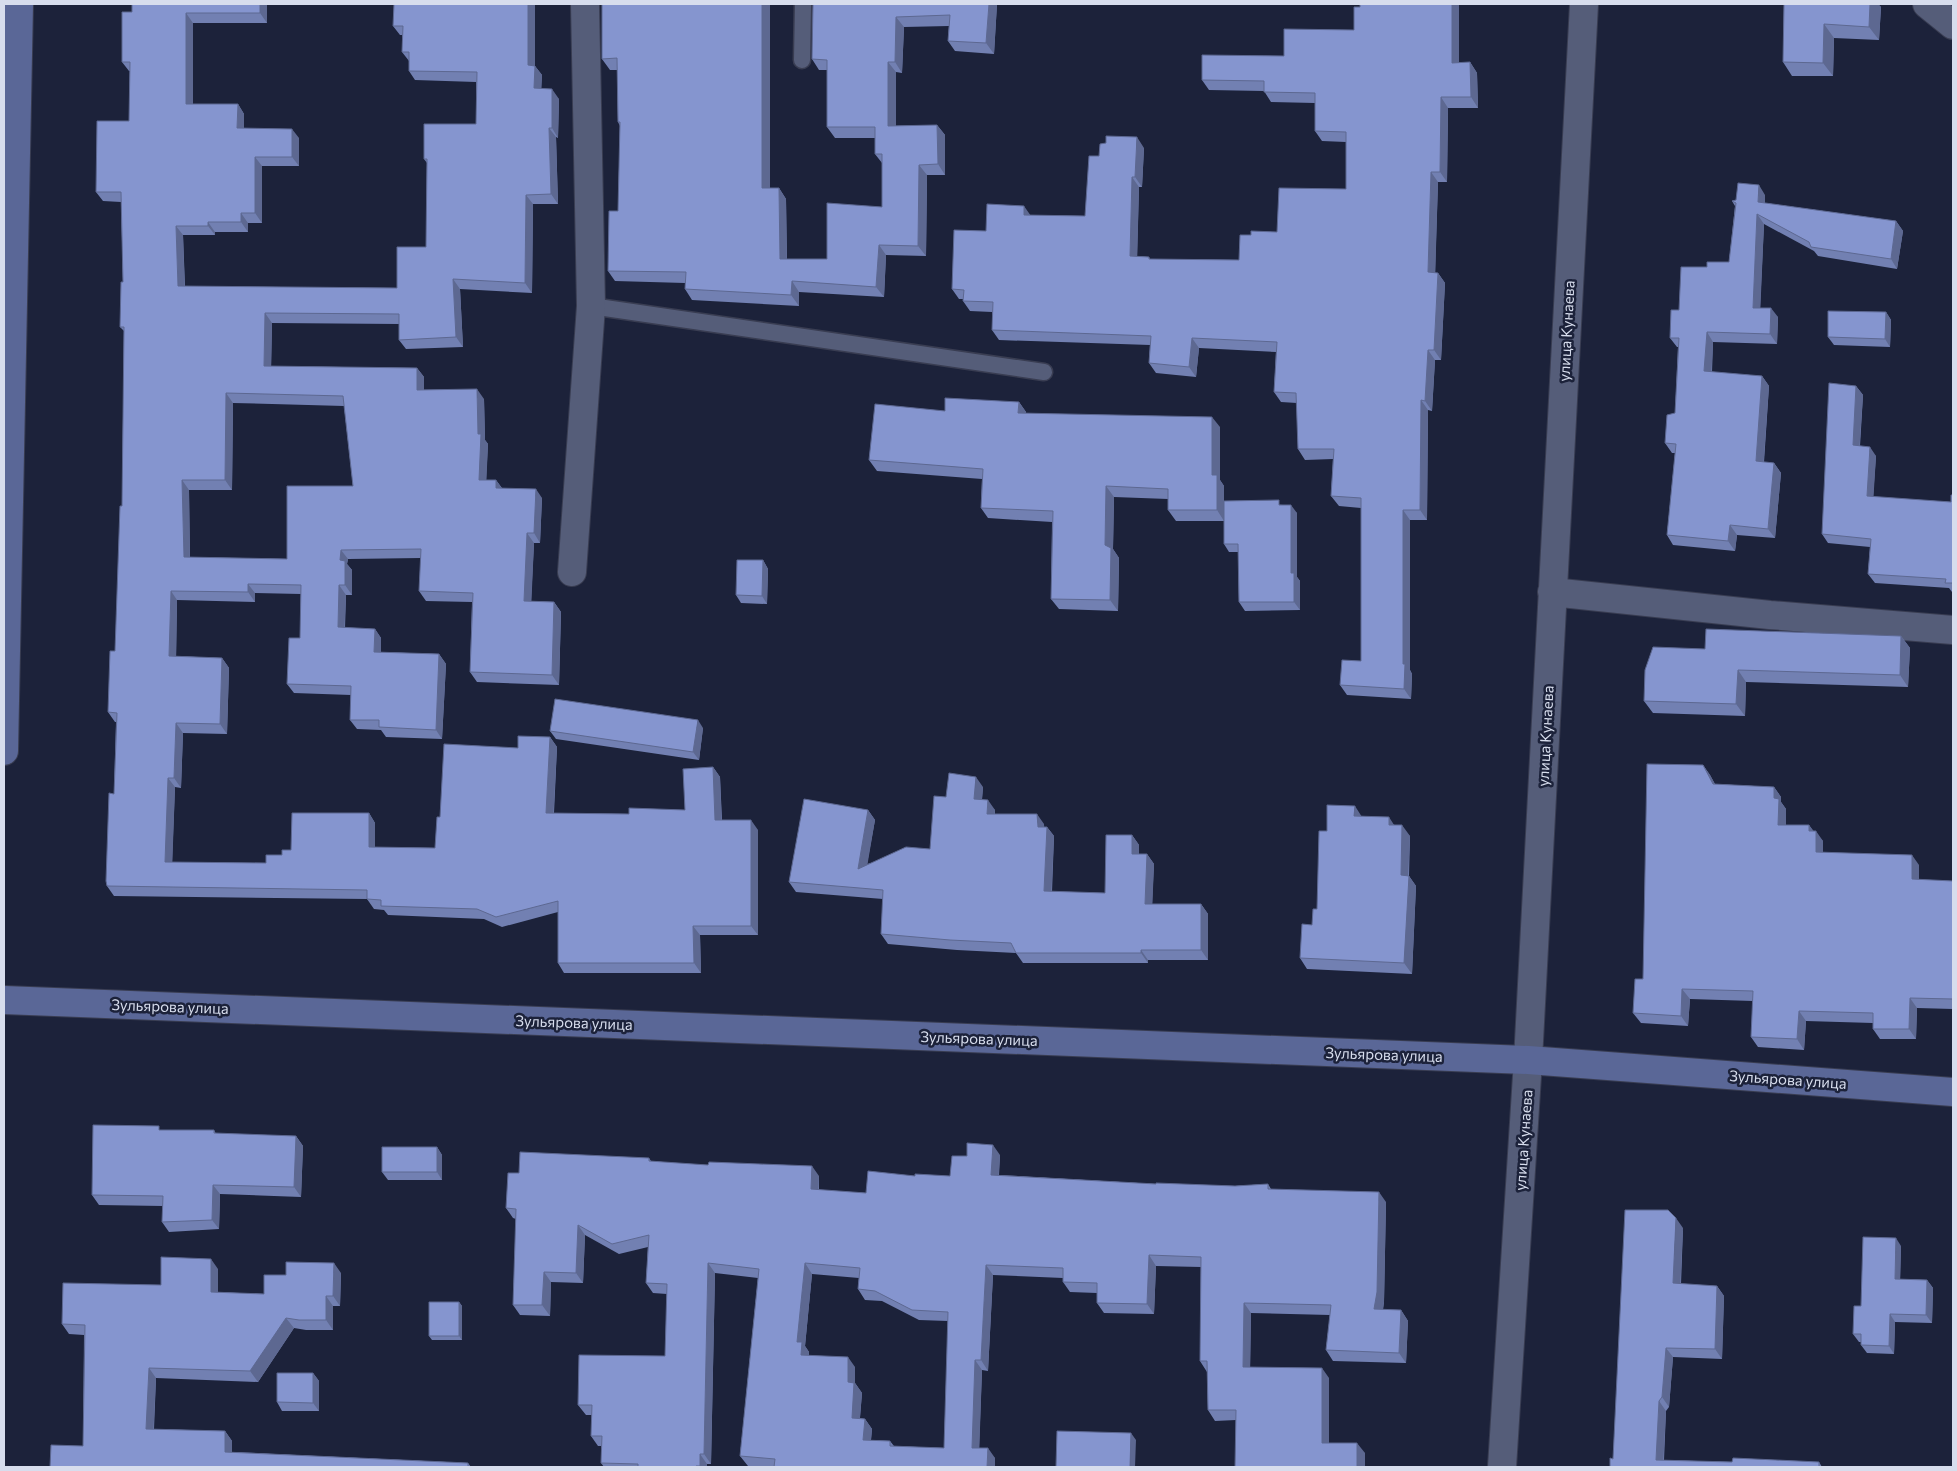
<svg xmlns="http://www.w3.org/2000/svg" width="1957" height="1471" font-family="Commissioner,sans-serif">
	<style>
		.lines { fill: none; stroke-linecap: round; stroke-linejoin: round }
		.lane-casing { stroke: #393d52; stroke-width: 19 }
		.street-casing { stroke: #393d52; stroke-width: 30 }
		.secondary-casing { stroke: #393d52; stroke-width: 30 }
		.lane { stroke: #555d79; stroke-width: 16 }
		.street { stroke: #555d79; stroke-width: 28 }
		.secondary { stroke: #5a6797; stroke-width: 28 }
		.wall { fill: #7280b2; fill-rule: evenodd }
		.shaded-wall { fill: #5d6891 }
		.building { fill: #8595cf; stroke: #5d6891; fill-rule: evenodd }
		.labels { text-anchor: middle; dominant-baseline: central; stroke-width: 5; stroke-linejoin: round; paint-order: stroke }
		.street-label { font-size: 15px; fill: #d7dded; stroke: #1c223a }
	</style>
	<rect width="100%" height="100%" fill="#1c223a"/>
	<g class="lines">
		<defs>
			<path id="lane" d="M802,60l1,-56
				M591,306l453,66"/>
			<path id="street" d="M1927,4l26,21
				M572,572l19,-266 -6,-302
				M1552,592l218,23 183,15
				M1502,1467l26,-407 56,-1056"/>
			<path id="secondary" d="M4,751l15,-747
				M4,1000l1524,60 425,32"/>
		</defs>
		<use href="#lane" class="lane-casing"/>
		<use href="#street" class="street-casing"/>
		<use href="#secondary" class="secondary-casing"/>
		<use href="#lane" class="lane"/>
		<use href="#street" class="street"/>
		<use href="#secondary" class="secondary"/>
	</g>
	<path class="wall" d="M267,4v19h-74v81h45l6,10v14l55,10v28h-37v57h-14v9h-33v3h-32l2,51 212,2 29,-41 1,-84 -3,-4 52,-35v-42l-61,-2 -6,-9v-10l-7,-9v-17h-2l-7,-9 142,-22v62l7,9 -1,14 18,10 -1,39 -2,-1 2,67h-25l-1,89 -72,-4 3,58 -57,2 -7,-9v-16l-127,-1 -1,43 146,2 7,9v13l60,9 1,41 3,4 -2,36h10l6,8 40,10 -2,45h-6l-3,58 23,1 7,10 -2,73 -82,-3 -7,-10 2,-70 -46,-1 -7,-10 2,-33 -73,1 -1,5 5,6v25h-6l-1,33 30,1 6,9v14l58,2 7,10 -4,75 -56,-2 -5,-7 -24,-1 -7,-9 1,-25 -57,-2 -7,-9 13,-46 1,-44 -46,-1v9l-78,-2 -1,56 46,2 7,10 -2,66 -44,-1 -2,55 -6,-1 -3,75 94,1 25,-13 78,-37 6,10v24l60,1 5,-31 78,-69 32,-11 7,10 -3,66 75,1 56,-4 28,-43 7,10 2,43 36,10v105h-58l1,38h-137l-6,-10v-51l-56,15 -18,-8 -96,-4 -4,-5 -10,-1 -7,-10 -253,-3 -7,-10 7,-92 2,-72h-1l-7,-10 7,-61 7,-145 2,-175 -4,-4 3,-45 -2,-80 -18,-1 -7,-9 33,-71 1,-50h-1l-7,-9 10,-50zM233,403l111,3 9,80 -66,73 -97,-2 -1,-67h43z
		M770,4v184h9l7,11 1,60h40l55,-52v-44l-7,-9v-16h-40l-8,-11v-57h-8l-7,-11 1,-55h184l-3,50 -39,-3 -7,-10 1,-15 -45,1 -2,46 -6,-1v54l41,-1 8,10v40h-18l-1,81 -40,-1 -2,42 -85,-5v14l-107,-6 -7,-11v-6l-70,-2 -7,-10 10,-60 2,-85 -2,-4 -1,-52h-7l-8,-11z
		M1459,4v59l11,-1 7,11 1,35h-30l-1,74h-9l-3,91h3l7,10 -4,77h-6l-3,51 -4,-1 -1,110h-17v150l2,4 -1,25 -64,-4 -7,-10 21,-24v-153l-22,-2 -8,-10 2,-37 -28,1 -7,-11 -1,-46 -16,-1 -7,-10 2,-40 -77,-4 -3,29 -40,-4 -7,-10 1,-18 -151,-5 -7,-10v-18l-22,-1 -7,-10v-2h-4l-7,-10 34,-58 44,-16 55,1 14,-60 45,-8 -2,39h-3l-2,69 12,1 1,2 89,1 12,-25 26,-3 69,-43v-47l-24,-1 -7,-10v-28l-44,-1 -7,-11 -55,-1 -7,-10 82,-24 70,-26z
		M1784,4h94l3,3 -2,33 -45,-2 -1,38h-41l-9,-14z
		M1765,195v8l131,18 7,10 -6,38 -79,-13 -4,-5 -50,-27 -4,84 18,9 -1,27 -64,-2 -1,30 50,4 7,10 -5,76 10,1 7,10 -6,65 -38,-3 -2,16 -62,-6 -6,-10 8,-82h-3l-7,-10 10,-30 3,-66h-1l-7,-9 9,-28 28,-43 22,-5 6,-56 -3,-5z
		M1886,312l5,8 -1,27 -56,-2 -6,-8z
		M1856,386l7,9 -3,51 16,10 -3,41 78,5 2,-7v97h-1l-3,-4 -74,-5 -7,-9 2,-27 -42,-4 -6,-9z
		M1019,402l7,10v1l194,14v53l4,6v15l59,4 14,8v64l3,4v29l-55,1 -6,-9 -1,-50h-9l-5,-8v-23h-48l-8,-11v-11l-54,-2 -1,52 6,9 -1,53 -59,-2 -8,-10 1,-77 -64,-4 -7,-10 1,-29 -105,-8 -8,-11 76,-49z
		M763,560l5,9 -1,35 -26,-1 -5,-8z
		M1901,636l9,12 -2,39 -162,-5 -1,34 -92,-3 -9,-12 61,-52z
		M703,728l-4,32 -143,-21 -6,-8z
		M1703,765l7,10 5,9 59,3 7,10v5l5,7v16h23l4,6 10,10v11l96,13v15l34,1v128l-36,-1 -1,31h-36l-7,-10v-6l-67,-2 -2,29 -46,-3 -7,-10 2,-36 -63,-2 -2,27 -47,-3 -8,-10z
		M983,787l-1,13 13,10v4l49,10v3h3l7,9 -2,56 53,1 27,-58 7,10v9h8l7,10 -2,40h49l7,10v46h-60v3h-125l-7,-10 -59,-3 -69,-6 -7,-10 2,-35 -87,-7 -7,-10 79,-72 7,10 -8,44 63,-15 16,-52z
		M1362,816l33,9 15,11 -1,40 7,10 -4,88 -105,-5 -7,-11 12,-33 5,-16 10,-78z
		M162,1130h52l2,4 80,2 7,10 -2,51 -81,-3 -1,35 -50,3 -7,-10 1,-16 -64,-1 -7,-10z
		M437,1147l5,8v25h-54l-6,-8z
		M1000,1155l-1,20 157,9 79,2 33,-2 3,5 115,13 -2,100 -1,8h18l7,11 -2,42 -73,-2 -7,-11 4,-35 -79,-2 -1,54 79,11v65l36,10v14l-129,-47 -21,1 -7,-11 -1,-38 -7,-11 1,-94 -45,-1 -2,48 -50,-1 -7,-10v-10l-27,-1 -7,-10v-4l-70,-3 -5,96 -6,-1 -3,78 16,10v9h-236l-11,-1 -8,-10 18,-178 -43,-5 -4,191h-4v3h-103l-3,-4v-17h-3l-7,-10 1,-21h-6l-8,-10 87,-49 2,-62 -14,-1 -7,-10 2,-36 -29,7 -34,-19 -2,48 -32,-1 -1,34 -30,-1 -7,-10 3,-86 -3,-1 -7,-10 13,-35 130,-15 2,3 168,15v14l47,3 49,-17h35l17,-20zM812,1274l47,4 -1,11 7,11 17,1 37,19 29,1 -4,127 -50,-2 -4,-5 -19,-1 1,-11 -7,-10 -5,-1 2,-25 -7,-10v-16l-46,-11v-4l-4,-6z
		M1683,1228l-2,56 36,2 7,10 -2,63 -49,-2 -4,50 -3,4 -2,49 68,2h87l3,5h-212z
		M1901,1246l-1,33 27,1 6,8 -1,35 -37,-1 -1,32 -27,-1 -6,-8v-3h-2l-6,-8 8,-28z
		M218,1269v23l46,2 22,-19 55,-2 -1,33h-7v24h-27l-12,-2 -36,54 -102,-4 -2,51 71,2 7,10v11l236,11 3,4h-421l33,-21 1,-111 -15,-1 -7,-10 99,-39z
		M459,1302l3,4v34h-30l-3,-4z
		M313,1373l6,8v30h-37l-5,-9z"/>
	<path class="shaded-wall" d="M260,4h7v19l-7,-10z
		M528,4h7v62l7,9 -1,23 -7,-10 -6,-23z
		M762,4h8v195l-8,-11z
		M989,4h8l-3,50 -8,-11z
		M1452,4h7v69l-7,-10z
		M1870,4h8l3,3 -2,33 -10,-13z
		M186,13l7,10v91l-7,-10z
		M896,17l8,10 -2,46 -7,-11z
		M1824,24l10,14 -1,38 -10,-13z
		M888,62l8,10v65l-8,-11z
		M1470,62l7,11 1,35 -7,-11z
		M552,89l7,10 -1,39 -6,-10z
		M1441,97l7,11 -1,74 -7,-10z
		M238,104l6,10v24l-7,-10z
		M937,125l8,10v40l-7,-11z
		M549,128l7,9 2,67 -7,-10z
		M292,129l7,9v28l-7,-9z
		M1137,137l7,11 -2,39 -7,-10z
		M255,157l7,9v57l-7,-10z
		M919,165l8,10 -1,81 -8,-10z
		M1431,172l7,10 -3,100 -7,-10z
		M1132,177l7,10 -2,79 -7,-10z
		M1759,185l6,10v17l-7,-10z
		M779,188l7,11 1,71 -7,-11z
		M526,195l7,9 -1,89 -7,-10z
		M1024,206l7,10 -7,-1z
		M241,213l7,10v9l-7,-10z
		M1757,214l7,10 -4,93 -7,-9z
		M1896,221l7,10 -6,38 -6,-10z
		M208,222l7,10v3l-7,-9z
		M176,226l7,9 2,61 -7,-10z
		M879,245l7,10 -2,42 -8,-10z
		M1438,273l7,10 -4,77 -7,-10z
		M453,279l7,10 3,58 -7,-10z
		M792,281l7,11v14l-8,-11z
		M1771,308l7,9 -1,27 -7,-10z
		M1886,312l5,8 -1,27 -5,-8z
		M265,313l7,10 -1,53 -7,-10z
		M1707,332l6,10 -2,39 -7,-10z
		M1192,338l7,10 -3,29 -7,-10z
		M1428,350l7,10 -3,51 -7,-10z
		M417,368l7,9v23l-7,-10z
		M1762,376l7,10 -6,85 -7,-10z
		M1856,386l7,9 -4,59 -6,-9z
		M477,389l7,10 1,41 3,4 -2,46 -7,-10z
		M226,393l7,10 -1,87 -7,-10z
		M1421,400l7,10 -1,110 -7,-10z
		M1019,402l7,10v12l-8,-11z
		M1212,417l8,10v53l4,6v35l-7,-11 -5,-35z
		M1870,447l6,9 -3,49 -6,-9z
		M1774,463l7,10 -6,65 -7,-9z
		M182,480l7,10 1,77 -6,-10z
		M496,480l7,10 -7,-2z
		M1106,486l8,11 -1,52 6,9 -1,53 -8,-11 -5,-55z
		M536,489l6,9 -2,45 -6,-10z
		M1291,505l6,8v64l3,4v29l-6,-8 -3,-29z
		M1403,510l7,10v150l2,4 -1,25 -7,-10 -1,-25z
		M1730,525l7,10 -2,16 -7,-10z
		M527,533l7,10 -3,68 -7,-10z
		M341,550l7,9 -1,5 5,6v25l-7,-10 -5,-25z
		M763,560l5,9 -1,35 -5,-8z
		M248,584l7,9v9l-7,-10z
		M339,585l7,10 -2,42 -6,-10z
		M171,591l6,9 -1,66 -7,-10z
		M554,602l7,10 -2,73 -7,-10z
		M375,629l6,9v24l-7,-10z
		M1901,636l9,12 -2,39 -8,-12z
		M439,654l7,10 -4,75 -6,-9z
		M222,658l7,10 -2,66 -7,-10z
		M1738,670l8,12 -1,34 -9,-12z
		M698,720l5,8 -4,32 -6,-8z
		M176,723l7,10 -2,55 -7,-10z
		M550,737l7,10 -4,76 -7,-10z
		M1703,765l7,10 10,19 -7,-10z
		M713,767l7,10 2,53 -7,-10z
		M976,777l7,10 -2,22 -7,-10z
		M168,778l7,9 -3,85 -7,-10z
		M1774,787l7,10v5l5,7v26l-8,-10 -4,-27z
		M988,800l7,10 -1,14 -7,-10z
		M1355,806l7,11 -8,-1z
		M868,810l7,10 -10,59 -7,-10z
		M369,813l6,10v33l-6,-9z
		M1037,814l7,10 1,12 -7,-9z
		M1389,817l7,11 -7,-3z
		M751,820l7,10v105l-7,-9z
		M1402,825l8,11 -2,42 1,-2 7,10 -4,88 -8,-11 -3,-88z
		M1809,825l7,9v-3l7,10v22l-7,-11 -7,-21z
		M1047,827l7,9 -3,65 -7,-10z
		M1132,835l7,10v19l-7,-10z
		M1147,854l7,10 -2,50 -7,-10z
		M1912,855l7,10v25l-7,-11z
		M1201,904l7,10v46l-7,-10z
		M693,926l7,9 1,38 -7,-10z
		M1141,950l7,10v3l-7,-10z
		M1682,989l8,10 -2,27 -7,-10z
		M1910,998l7,10 -1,31 -7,-10z
		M1799,1011l7,10 -2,29 -7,-11z
		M296,1136l7,10 -2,51 -7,-10z
		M993,1145l7,10 -2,30 -7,-10z
		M437,1147l5,8v25l-5,-8z
		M812,1166l7,10 -1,23 -7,-10z
		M213,1185l7,9 -1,35 -7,-9z
		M1379,1192l7,10 -2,100 -3,18 -7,-11z
		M1676,1218l7,10 -3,65 -7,-10z
		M578,1225l7,10 -2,48 -7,-10z
		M1896,1238l5,8 -1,41 -5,-8z
		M1149,1255l7,11 -2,48 -7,-10z
		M211,1259l7,10v33l-7,-10z
		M334,1263l7,10 -1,33 -7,-10z
		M708,1263l7,10 -4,191 -7,-10z
		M805,1263l7,11 -7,72 4,6 -1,14 -7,-11 -4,-13z
		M986,1265l7,10 -5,96 -7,-11z
		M544,1272l7,10 -1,34 -8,-11z
		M1927,1280l6,8 -1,35 -6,-8z
		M1717,1286l7,10 -2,63 -7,-10z
		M326,1296l7,10v24l-7,-10z
		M459,1302l3,4v34l-3,-4z
		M1244,1303l7,10 -1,64 -7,-10z
		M1401,1310l7,11 -2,42 -7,-10z
		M1890,1314l5,8 -1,32 -5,-8z
		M286,1318l8,10 -36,54 -8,-11z
		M1666,1348l7,9 -4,50 -7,-10z
		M848,1357l7,10v16l7,10 -3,35 -7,-10 -4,-36z
		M975,1360l7,10 -3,88 -7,-10z
		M149,1368l7,10 -3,61 -7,-10z
		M1322,1368l7,10v75l-7,-10z
		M313,1373l6,8v30l-6,-8z
		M1659,1401l7,10 -3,56 -7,-7z
		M865,1419l7,10 -2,21 -7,-10z
		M225,1431l7,10v21l-7,-10z
		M1131,1433l5,7 -1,27h-5z
		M1357,1443l8,10v14h-8z
		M988,1448l7,10v9h-8z
		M700,1454l7,10v3h-7z"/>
	<path class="building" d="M132,4h128v9h-74v91h52l-1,24 55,1v28h-37v56h-14v9h-33v4h-32l2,60 219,2v-41h29l1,-88h-3v-35h52l1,-52 -68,-1v-19h-7l1,-26h-10l1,-22h134v61l7,1 -1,22 18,1v39h-3l2,66 -25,1 -1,88 -72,-4 3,58 -57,3v-26l-134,-1 -1,53 153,2v22l60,-1 1,45h3l-2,46h17v8l40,1 -2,44h-7l-3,68 30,1 -2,73 -82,-3 3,-79 -54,-2 2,-42 -80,1 -1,10 5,1v24h-6l-1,42 37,2 -1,23 65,2 -3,76 -57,-3v-7h-29l1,-34 -64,-2 2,-46h11l1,-53 -53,-1v8l-77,-1 -2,65 53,2 -2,66 -44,-1 -2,55h-6l-3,84 101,1v-8h16v-5h9l1,-37h77v34l66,1 2,-31h3l4,-73 74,4v-12l32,1 -4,76 83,1v-6l56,2 -2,-41 30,-2 2,53h36v106h-58l1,37h-136v-62l-62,16 -19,-8 -96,-3v-6l-14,-1v-9l-260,-4 -1,-5 3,-88 5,1 3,-81 -9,-1 2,-61h5l5,-145h2l2,-179h-4l1,-45h2l-2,-90h-25l1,-71h32l1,-59h-8v-50h10zM226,393l117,3 10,90h-66v73l-103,-2 -2,-77h43z
		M602,4h160v184h17l1,71h47v-56l55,4v-53h-7v-27h-48v-67l-15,-1 1,-55h176l-3,39 -38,-2 2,-26 -54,2 -1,45h-7v64l49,-1 1,39 -19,1 -1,81 -39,-1 -3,42 -84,-6 -1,14 -106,-6 1,-17 -78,-1 1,-60h9l2,-89h-2l-1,-64 -15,1z
		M1360,4h92v59l18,-1 1,35h-30l-1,75h-9l-3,100 10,1 -4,77h-6l-3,51 -4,-1 -1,110h-17v154h2l-1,25 -64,-4 2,-25 19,1v-163l-30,-2 3,-47h-36l-2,-56 -22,-1 3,-50 -85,-4 -3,29 -40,-4 2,-27 -159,-6 1,-28 -30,-1 1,-11 -12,-1 2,-59 32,1 1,-27 37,2v9l61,1 4,-60h10l1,-12 6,-1v-7l31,1 -2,40h-3l-2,79 19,1v2l90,1 1,-25h11v-4l26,1 2,-44 67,1v-57l-31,-1v-38l-51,-1v-11l-62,-1v-25l82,1v-27l70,1v-23h6z
		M1784,4h86l-1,23 -45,-3 -1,39 -40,-1z
		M1738,183l21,2 -1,17 138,19 -5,38 -80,-12 -2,-5 -52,-28 -4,94h18l-1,26 -63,-2 -3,39 58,5 -6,85 18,2 -6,66 -38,-4 -2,16 -61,-6 9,-91 -11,-1 2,-28 8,-2 4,-75h-9l1,-28h8l2,-43h26v-5h22l7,-59 -4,-2 4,-1z
		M1828,311l58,1 -1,27 -57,-2z
		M1829,383l27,3 -3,59 17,2 -3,49 84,6v-7h2v88h-8l1,-4 -78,-5 3,-35 -49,-5z
		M945,398l74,4 -1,11 194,4v58h5v35h-49v-21l-62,-3 -1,59 6,3 -1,52 -59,-1 2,-88 -72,-3 2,-39 -114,-9 6,-56 70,7z
		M1279,500v5h12v68h3v29h-55l-1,-58h-14v-43z
		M737,560h26l-1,36 -26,-1z
		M1706,629l195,7 -1,39 -162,-5 -2,34 -92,-3 1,-31 8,-23 52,2z
		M555,699l143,21 -5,32 -143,-21z
		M1647,764l56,1 10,19 61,3v11l5,1 -1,26h31v6h7v21l96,3v24l41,2v118l-43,-1 -1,31h-36v-16l-74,-2 -2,28 -46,-2 2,-46 -71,-2 -1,27 -48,-3 2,-34h8z
		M949,773l27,4 -2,22 14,1 -1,14h50l1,13h9l-3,64 61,2 1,-58h26v19h15l-2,50h56v46h-60v3h-125l-5,-10 -61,-3 -69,-6 2,-44 -94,-8 15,-83 64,11 -10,59 48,-22 24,2 4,-53 12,1z
		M1327,805l28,1 -1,10 35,1v8h13l-1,50 8,1 -5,87 -104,-5 2,-34 10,1 1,-16h4l2,-78h8z
		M93,1125l66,1v4h55v3l82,3 -2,51 -81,-2 -1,35 -50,2 1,-26 -71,-1z
		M967,1143l26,2 -2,30 165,9v-1l79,3 33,-2v5l111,3 -2,100 -3,17 27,1 -2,43 -73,-3 5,-45 -87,-2 -1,64 79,1v75h35v24h-122l1,-57h-28l-1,-49h-7l1,-104 -52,-2 -2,49 -50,-1v-20l-34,-1v-14l-77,-3 -5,95h-6l-3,88h16l-1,19h-213l1,-8 -35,-3 19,-187 -51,-6 -4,191h-4v12h-4v1h-58v-3l-37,-1 1,-27h-11l1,-31h-14l1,-50 86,1 2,-72 -21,-1 3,-48 -37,9 -34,-19 -2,48 -32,-1 -2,33h-29l3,-96 -10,-1 2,-35h11l1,-21 129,6v3l59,4 1,-3 103,4 -1,23 55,4 2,-22 47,5v-2l35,2 2,-20h15zM805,1263l55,5 -2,21 17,2 37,19 36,2 -4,136 -54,-2v-5l-27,-1 2,-21 -13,-1 2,-35 -6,-1v-25l-47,-2 1,-13h-5z
		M382,1147h55v25h-55z
		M1625,1210h43l8,8 -3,65 44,3 -2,63 -49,-1 -4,49 -3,4 -3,59 76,2 1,-4 86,4v5h-209v-9l3,1z
		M1863,1237l33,1 -1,41 32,1 -1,35 -36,-1 -1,32 -28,-1v-11h-8l1,-28h7z
		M161,1257l50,2v33l53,2v-19h22v-13l48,1 -1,33h-7v24h-27l-13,-2 -36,53 -101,-3 -3,61 79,2v21l243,11v4h-418l1,-22 32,1 2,-121 -23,-1 1,-41 98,2z
		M429,1302h30v34h-30z
		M277,1373h36v30l-36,-1z
		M1057,1431l74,2 -1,34h-74z"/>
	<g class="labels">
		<g class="street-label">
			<text transform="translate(1566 331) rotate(-87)">улица Кунаева</text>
			<text transform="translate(1545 736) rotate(-87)">улица Кунаева</text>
			<text transform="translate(170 1006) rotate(2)">Зульярова улица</text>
			<text transform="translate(574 1022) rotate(2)">Зульярова улица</text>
			<text transform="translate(979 1038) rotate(2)">Зульярова улица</text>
			<text transform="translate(1384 1054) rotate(2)">Зульярова улица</text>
			<text transform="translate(1788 1079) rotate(4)">Зульярова улица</text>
			<text transform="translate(1523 1140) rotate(-86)">улица Кунаева</text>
		</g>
	</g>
	<rect width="1957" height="1471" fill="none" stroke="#d7dded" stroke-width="10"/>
</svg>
